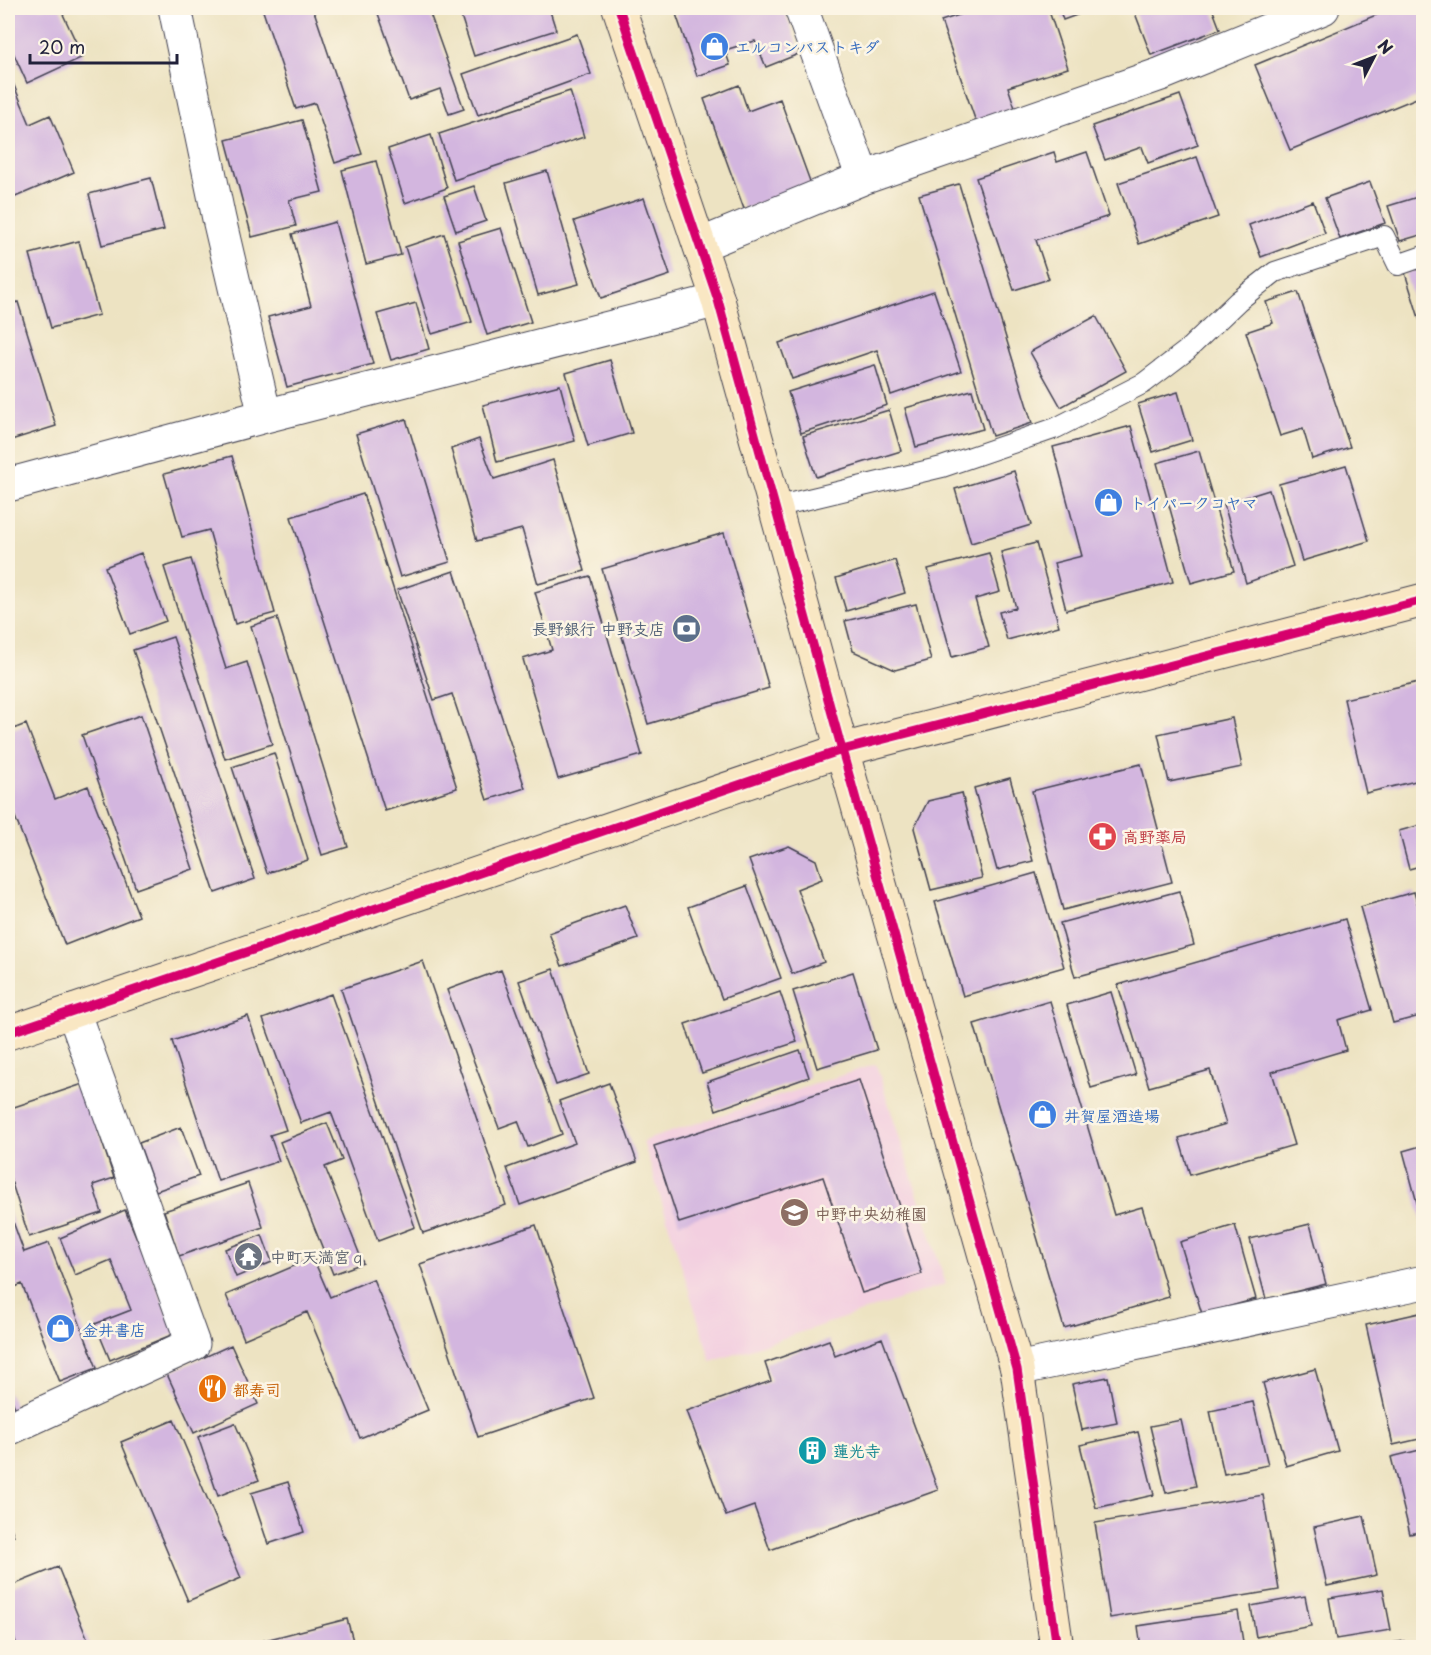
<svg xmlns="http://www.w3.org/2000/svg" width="1431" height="1655" font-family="'Playpen Sans','Klee One',sans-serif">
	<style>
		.built { fill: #f3cfe0 }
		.building { fill: #d3b6df }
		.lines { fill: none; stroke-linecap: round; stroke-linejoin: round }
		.lane-casing { stroke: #403f4f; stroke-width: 22 }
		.street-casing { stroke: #403f4f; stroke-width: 35 }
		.secondary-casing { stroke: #403f4f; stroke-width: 35 }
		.lane { stroke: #fff; stroke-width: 20 }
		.street { stroke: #fff; stroke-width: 33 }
		.secondary { stroke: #f9e7c3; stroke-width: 33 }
		.cycleway-casing { stroke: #fcf5e5; stroke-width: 13 }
		.cycleway { stroke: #d6006c; stroke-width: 9 }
		.labels { text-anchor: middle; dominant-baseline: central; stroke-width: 5; stroke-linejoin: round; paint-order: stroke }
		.shop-label { font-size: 16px; font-weight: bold; fill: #366cbe; stroke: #fcf5e5; text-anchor: start }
		.service-label { font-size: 16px; font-weight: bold; fill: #4e5e75; stroke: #fcf5e5; text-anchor: end }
		.health-label { font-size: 16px; font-weight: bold; fill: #be3a42; stroke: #fcf5e5; text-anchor: start }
		.education-label { font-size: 16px; font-weight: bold; fill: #785e54; stroke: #fcf5e5; text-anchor: start }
		.worship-label { font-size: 16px; font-weight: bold; fill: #5b616d; stroke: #fcf5e5; text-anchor: start }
		.food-label { font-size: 16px; font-weight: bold; fill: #c56008; stroke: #fcf5e5; text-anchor: start }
		.culture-label { font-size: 16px; font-weight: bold; fill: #0d838f; stroke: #fcf5e5; text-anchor: start }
	</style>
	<rect width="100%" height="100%" fill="#fcf5e5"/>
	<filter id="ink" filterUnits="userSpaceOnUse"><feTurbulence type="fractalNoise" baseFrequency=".0167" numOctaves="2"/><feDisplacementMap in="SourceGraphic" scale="12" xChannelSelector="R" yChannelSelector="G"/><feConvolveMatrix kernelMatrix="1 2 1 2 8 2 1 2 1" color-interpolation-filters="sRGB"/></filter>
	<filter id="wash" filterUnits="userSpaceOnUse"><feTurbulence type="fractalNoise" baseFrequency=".008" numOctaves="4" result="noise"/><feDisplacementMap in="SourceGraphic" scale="24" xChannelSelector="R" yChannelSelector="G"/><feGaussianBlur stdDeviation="1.35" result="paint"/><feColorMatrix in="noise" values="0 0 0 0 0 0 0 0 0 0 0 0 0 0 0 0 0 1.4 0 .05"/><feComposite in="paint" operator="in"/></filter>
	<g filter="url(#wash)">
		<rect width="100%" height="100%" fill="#ede3c2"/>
		<path class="built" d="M876,1064l70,220 -235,78 -68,-221z"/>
		<g id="blocks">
			<path class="building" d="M8,8h52l23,49 -56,26 -19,-42z
				M262,8h51l49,146 -27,9 -20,-60 -19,6z
				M376,8h52l36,101 -15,5 -9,-25 -31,11z
				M487,8h62l7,22 -82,26 -13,-40z
				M674,8h109l18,45 -35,14 -11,-26 -30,9 5,15 -33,11z
				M980,8h68l20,60 -60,19 7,21 -39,14 -35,-101z
				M1059,8h37l-33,12z
				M1133,8h79l8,21 -69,26z
				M1393,8h31v87l-134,55 -35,-85z
				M577,34l14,40 -113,41 -15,-41z
				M8,71l22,53 20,-9 24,57 -61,26 -5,-13z
				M739,85l9,26 32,-12 31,85 -67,25 -40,-110z
				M570,91l14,46 -130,43 -15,-46z
				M1180,95l18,50 -50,18 -6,-16 -37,13 -13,-34z
				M302,120l20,72 -33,8 7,26 -44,11 -26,-97z
				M431,135l16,53 -42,15 -17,-54z
				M1054,152l3,10 30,-10 22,64 -73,24 13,39 -35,11 -38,-112z
				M1197,157l21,60 -79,27 -21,-61z
				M376,161l25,94 -35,9 -24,-94z
				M547,171l32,113 -41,11 -32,-112z
				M151,178l13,52 -62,15 -13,-51z
				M1370,182l15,41 -45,16 -15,-41z
				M959,184l73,239 -40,13 -73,-241z
				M474,186l12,35 -30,10 -12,-35z
				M1424,195v39l-24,7 -12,-35z
				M644,198l26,77 -69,23 -27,-77z
				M1313,201l12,32 -64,24 -12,-32z
				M335,222l38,142 -86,23 -19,-70 43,-11 -19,-72z
				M501,228l30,94 -44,13 -29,-94z
				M444,234l28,88 -40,12 -27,-87z
				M79,241l20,74 -48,13 -21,-74z
				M1424,267v64h-1l-18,-58z
				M934,291l27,80 -70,24 -14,-45 -85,29 -13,-36z
				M1298,292l52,155 -38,12 -9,-30 -23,7 -34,-104 27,-9 -7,-21z
				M18,302l38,124 -48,15v-136z
				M416,303l13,46 -38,11 -14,-46z
				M1096,316l30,55 -65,36 -31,-55z
				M610,360l22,73 -44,13 -22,-73z
				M875,365l12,40 -86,28 -13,-41z
				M560,385l15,56 -78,21 -14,-57z
				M972,390l11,39 -67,18 -11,-39z
				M1178,392l14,48 -39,12 -15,-48z
				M889,410l12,41 -85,26 -13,-41z
				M406,419l44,143 -50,15 -44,-143z
				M1131,426l42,156 -107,28 -12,-47 28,-7 -29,-109z
				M479,439l15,40 59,-19 32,111 -47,13 -16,-55 -45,12 -26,-92z
				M1199,451l35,120 -43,12 -34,-120z
				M232,456l43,157 -40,11 -26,-94 -27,7 -18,-63z
				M1346,465l23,76 -67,20 -23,-77z
				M1014,471l17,54 -60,18 -16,-54z
				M1269,490l24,76 -47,17 -22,-79z
				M363,494l94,294 -72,23 -94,-294z
				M724,533l45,155 -121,36 -46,-155z
				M1036,543l23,83 -52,14 -8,-28 17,-4 -15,-56z
				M141,553l25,68 -36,13 -25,-67z
				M989,553l11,39 -25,7 14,48 -37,10 -24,-88z
				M191,559l35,110 21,-7 25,82 -47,15 -61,-192z
				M895,560l10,33 -59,18 -10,-33z
				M454,571l71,217 -38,12 -35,-106 -18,6 -37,-110z
				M590,576l52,179 -84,24 -35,-120 29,-9 -17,-58z
				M916,604l15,56 -36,10 -42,-19 -8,-30z
				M277,618l71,229 -26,8 -71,-229z
				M173,637l82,242 -40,14 -82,-243z
				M1423,681l1,98 -58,14 -22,-94z
				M141,715l52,154 -57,20 -54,-154z
				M1232,718l10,49 -73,15 -11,-48z
				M26,724l29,75 33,-13 51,130 -74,29 -57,-146v-68z
				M274,753l34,107 -41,13 -35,-106z
				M1141,764l31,118 -109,28 -31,-119z
				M1010,778l23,83 -36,9 -23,-82z
				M962,793l20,85 -51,12 -17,-62 14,-27z
				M1424,824v41l-15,4 -10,-38z
				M789,846l27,14 6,19 -25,10 27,73 -32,12 -43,-114z
				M1036,873l28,94 -101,29 -28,-94z
				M747,886l34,92 -59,21 -34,-92z
				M1179,891l15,54 -119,32 -15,-54z
				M1414,892l10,34v89l-31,8 -33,-116z
				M625,905l13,34 -76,27 -13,-33z
				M1345,919l27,91 -34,10 8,30 -74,22 22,73 -104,30 -11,-37 47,-14 -16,-54 -61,17 -31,-102z
				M423,961l83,244 -83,28 -82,-244z
				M553,969l36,105 -33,11 -37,-104z
				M501,970l61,164 -34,13 -10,-26 -19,7 -52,-138z
				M853,972l24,78 -60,18 -24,-77z
				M780,992l17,50 -95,31 -17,-49z
				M1111,992l25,83 -45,13 -24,-83z
				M331,994l84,233 -37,14 -47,-129 -30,11 -38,-104z
				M1050,1001l64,214 28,-8 27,90 -105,31 -90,-304z
				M248,1016l38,114 -16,5 9,26 -61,20 -46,-140z
				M800,1050l9,27 -93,33 -9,-28z
				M859,1080l63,194 -60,19 -39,-116 -144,46 -25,-77z
				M609,1083l28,79 -117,43 -13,-37 68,-25 -16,-42z
				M83,1084l31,94 -21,7 9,28 -73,24 -21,-66v-62z
				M327,1123l15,37 -17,7 38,96 -30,11 -53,-132z
				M181,1127l18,49 -43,15 -17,-48z
				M1424,1145v80h-1l-20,-74z
				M248,1183l15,44 -84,29 -15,-45z
				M8,1208l16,44 25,-9 48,125 -37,14 -38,-98 -14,6z
				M125,1210l51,123 -66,27 -15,-36 36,-14 -20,-50 -36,15 -15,-37z
				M1310,1224l16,60 -60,15 -16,-60z
				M536,1225l58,173 -116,39 -58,-173z
				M1235,1225l21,74 -54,15 -22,-72z
				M262,1235l10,27 -36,15 -11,-28z
				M313,1258l17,39 43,-18 55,131 -68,28 -53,-126 -63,27 -18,-44z
				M1424,1312v81h-2l2,9v36l-31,7 -27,-120z
				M882,1338l56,152 -168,60 -16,-44 -28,10 -39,-105 84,-30 -6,-18 64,-23 6,16z
				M231,1345l27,59 -64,29 -27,-59z
				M1315,1369l23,82 -52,15 -23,-83z
				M1108,1377l9,46 -35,7 -10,-46z
				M8,1391l8,19 -8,4z
				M1253,1402l15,63 -44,9 -14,-63z
				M174,1420l67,158 -53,23 -67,-159z
				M1181,1420l15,66 -30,7 -16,-67z
				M235,1423l24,57 -41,16 -20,-59z
				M1138,1432l16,63 -58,13 -16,-63z
				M1424,1449v82l-14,3 -19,-77z
				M288,1482l16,50 -36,12 -17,-51z
				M1263,1495l16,95 -169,28 -15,-95z
				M1364,1516l13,59 -50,11 -13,-59z
				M8,1520l6,16 -6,2z
				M58,1567l33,81h-73l-6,-16 -4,2v-47z
				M1383,1589l8,41 -55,9 -7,-41z
				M1305,1596l6,30 -55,11 -5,-31z
				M1238,1611l6,37h-103l-3,-22z
				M347,1619l8,29h-117v-1z
				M1404,1641l1,7h-33v-2z
				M503,1642l2,6h-19v-1z"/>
		</g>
	</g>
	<g filter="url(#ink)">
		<use href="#blocks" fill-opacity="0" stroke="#403f4f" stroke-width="1.5"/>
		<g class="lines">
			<defs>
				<path id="lane" d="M775,507l167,-40 114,-39 88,-45 42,-32 52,-50 37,-29 109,-36 14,29 26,-9"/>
				<path id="street" d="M175,8l44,211 46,197
					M801,8l62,170
					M700,245l163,-67 298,-104 162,-66
					M8,485l257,-69 453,-116
					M1017,1369l407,-87
					M8,1429l185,-85 -120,-333"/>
				<path id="secondary" d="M619,8l99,292 124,450 175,619 40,279
					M8,1033l834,-283 582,-150"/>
			</defs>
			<use href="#lane" class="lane-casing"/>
			<use href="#street" class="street-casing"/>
			<use href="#secondary" class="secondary-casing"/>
			<use href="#lane" class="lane"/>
			<use href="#street" class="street"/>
			<use href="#secondary" class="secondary"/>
			<defs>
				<path id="cycleway" d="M619,8l99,292 124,450 175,619 40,279
					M8,1033l834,-283 582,-150"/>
			</defs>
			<use href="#cycleway" class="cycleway-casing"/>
			<use href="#cycleway" class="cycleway"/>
		</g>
	</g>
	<defs>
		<symbol id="shop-disc" viewBox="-11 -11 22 22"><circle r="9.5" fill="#3f7fe0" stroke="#fcf5e5"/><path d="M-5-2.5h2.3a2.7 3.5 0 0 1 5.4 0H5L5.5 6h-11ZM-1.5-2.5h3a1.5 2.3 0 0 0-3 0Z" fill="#fff"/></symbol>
		<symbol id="bank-disc" viewBox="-11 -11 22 22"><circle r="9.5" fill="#5c6f8a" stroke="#fcf5e5"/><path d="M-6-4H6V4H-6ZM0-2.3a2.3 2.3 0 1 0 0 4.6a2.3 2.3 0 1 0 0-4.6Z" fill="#fff"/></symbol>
		<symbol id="pharmacy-disc" viewBox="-11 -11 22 22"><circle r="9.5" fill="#e0444e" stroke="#fcf5e5"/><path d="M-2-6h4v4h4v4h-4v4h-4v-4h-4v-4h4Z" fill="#fff"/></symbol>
		<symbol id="school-disc" viewBox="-11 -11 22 22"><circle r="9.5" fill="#8d6e63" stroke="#fcf5e5"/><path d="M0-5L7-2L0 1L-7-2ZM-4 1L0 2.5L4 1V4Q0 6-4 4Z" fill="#fff"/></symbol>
		<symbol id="temple-disc" viewBox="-11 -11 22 22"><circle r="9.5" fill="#6b7280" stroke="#fcf5e5"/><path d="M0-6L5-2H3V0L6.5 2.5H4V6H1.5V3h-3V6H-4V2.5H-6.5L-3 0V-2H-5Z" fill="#fff"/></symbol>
		<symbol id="restaurant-disc" viewBox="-11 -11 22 22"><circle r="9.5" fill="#e8710a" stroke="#fcf5e5"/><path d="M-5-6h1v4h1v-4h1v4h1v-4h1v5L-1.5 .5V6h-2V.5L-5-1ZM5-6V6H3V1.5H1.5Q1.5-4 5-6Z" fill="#fff"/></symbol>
		<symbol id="building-disc" viewBox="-11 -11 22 22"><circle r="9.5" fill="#0f9aa8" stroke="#fcf5e5"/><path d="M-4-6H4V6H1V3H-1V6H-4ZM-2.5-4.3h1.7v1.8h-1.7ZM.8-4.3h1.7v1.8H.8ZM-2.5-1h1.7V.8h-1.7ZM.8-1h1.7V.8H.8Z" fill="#fff"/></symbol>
	</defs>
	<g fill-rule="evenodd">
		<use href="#shop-disc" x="698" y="30" width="33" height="33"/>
		<use href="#shop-disc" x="1092" y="486" width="33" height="33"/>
		<use href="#bank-disc" x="670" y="612" width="33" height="33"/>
		<use href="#pharmacy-disc" x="1086" y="820" width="33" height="33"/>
		<use href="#shop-disc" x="1026" y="1098" width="33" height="33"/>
		<use href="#school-disc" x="778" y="1196" width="33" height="33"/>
		<use href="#temple-disc" x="232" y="1240" width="33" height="33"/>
		<use href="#shop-disc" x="44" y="1312" width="33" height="33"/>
		<use href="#restaurant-disc" x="196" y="1372" width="33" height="33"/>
		<use href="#building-disc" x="796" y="1434" width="33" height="33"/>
	</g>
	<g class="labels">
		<g class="shop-label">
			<text x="735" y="46">エルコンパストキダ</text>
			<text x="1130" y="502">トイパークコヤマ</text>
			<text x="1064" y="1115">井賀屋酒造場</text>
			<text x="82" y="1329">金井書店</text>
		</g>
		<g class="service-label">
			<text x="665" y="628">長野銀行 中野支店</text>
		</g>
		<g class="health-label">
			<text x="1123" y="836">高野薬局</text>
		</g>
		<g class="education-label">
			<text x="815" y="1213">中野中央幼稚園</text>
		</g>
		<g class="worship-label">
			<text x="270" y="1256">中町天満宮ｑ</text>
		</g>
		<g class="food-label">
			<text x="233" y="1389">都寿司</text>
		</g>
		<g class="culture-label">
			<text x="833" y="1450">蓮光寺</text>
		</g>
	</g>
	<rect width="1431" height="1655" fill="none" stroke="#fcf5e5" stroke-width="30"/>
	<g transform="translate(1374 57) rotate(48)" stroke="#fcf5e5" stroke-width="4.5" paint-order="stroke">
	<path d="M0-4.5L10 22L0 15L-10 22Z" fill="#22223b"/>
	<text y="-9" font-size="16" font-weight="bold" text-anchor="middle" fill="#22223b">N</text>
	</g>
	<path d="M30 54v9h147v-9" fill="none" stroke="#22223b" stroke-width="3"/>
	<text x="39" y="54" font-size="18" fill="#22223b" stroke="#fcf5e5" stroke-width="4.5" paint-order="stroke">20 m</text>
</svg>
